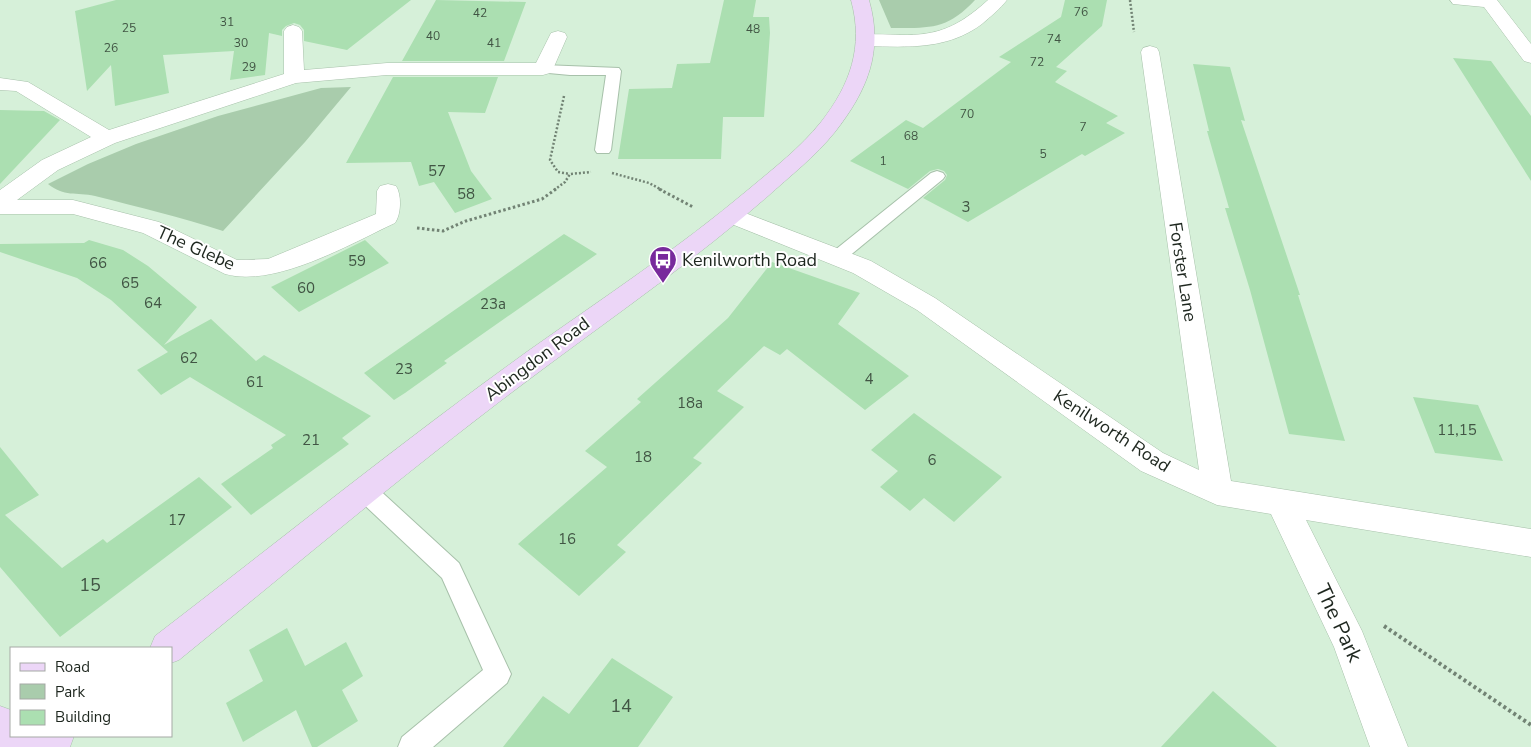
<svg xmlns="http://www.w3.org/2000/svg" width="1531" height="747" font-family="'Nunito Sans',sans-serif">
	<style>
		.green { fill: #a9ccac }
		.building { fill: #abdfb1 }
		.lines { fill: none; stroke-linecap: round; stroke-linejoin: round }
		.service-casing { stroke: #a7c1aa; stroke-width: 2 }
		.minor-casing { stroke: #a7c1aa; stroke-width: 1 }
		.secondary-casing { stroke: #a7c1aa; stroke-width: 1 }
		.path-far2 { stroke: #728374; stroke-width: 2.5; stroke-dasharray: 2 2; stroke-linecap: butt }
		.path-far1 { stroke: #728374; stroke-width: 3; stroke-dasharray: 2.5 2.5; stroke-linecap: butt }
		.path { stroke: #728374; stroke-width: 4; stroke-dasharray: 3 3; stroke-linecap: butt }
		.service { fill: #fff; fill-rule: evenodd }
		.minor { fill: #fff; fill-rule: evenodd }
		.secondary { fill: #ecd6f7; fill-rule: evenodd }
		.labels { text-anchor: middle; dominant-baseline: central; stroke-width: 4; stroke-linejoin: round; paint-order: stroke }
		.far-number-label { font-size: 12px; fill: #415544 }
		.number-label { font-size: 15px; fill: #415544 }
		.street-label { font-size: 18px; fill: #1e271f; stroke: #fff }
		.poi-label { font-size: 18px; fill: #1e271f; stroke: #fff; text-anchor: start }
		.near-number-label { font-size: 18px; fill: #415544 }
		.near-street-label { font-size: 21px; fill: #1e271f; stroke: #fff }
	</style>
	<rect width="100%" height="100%" fill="#d6f0d9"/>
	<path class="green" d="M879,0h96c-28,30 -45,28 -84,28z
		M351,87l-46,55 -82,89c-42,-14 -85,-24 -128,-35 -19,-4 -31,1 -47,-12l40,-20 48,-20 82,-28 103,-28z"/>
	<path class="building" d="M116,0h295l-64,50 -43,-9v-11l-4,-5 -6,-2 -8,3 -4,4v6l-13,-3 -4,42 -35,5 4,-29 -71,4 6,38 -54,13 -4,-41 -24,26 -12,-80z
		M436,0l90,2 -22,59h-102z
		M724,0h32l-3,17h16l1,16 -6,84h-41l-2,42h-103l11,-70 43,-1 5,-24 33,-1z
		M1065,0h42l-5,26 -46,41 11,4 -12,11 63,34 -12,7 19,10 -40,23 -3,-2 -114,68 -45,-24 22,-18 2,-5 -3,-4 -6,-2 -8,2 -22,18 -58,-28 56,-41 17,8 88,-66 -12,-5 62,-40z
		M1453,58l38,3 40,55v65z
		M1193,64l37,3 15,54 -4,-1 59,175h-2l47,146 -56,-7 -39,-144 -25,-82h4l-22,-77h2z
		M393,77h105l-13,36 -37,-1 23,59 21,28 -37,14 -21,-31 -15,4 -8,-24 -65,1z
		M0,110l44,1 16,9 -60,64z
		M564,234l33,20 -153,107 3,2 -42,30 -11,7 -30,-27z
		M89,240l34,10 25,16 49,41 -33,38 47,-26 45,42 8,-6 107,61 -29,22 7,6 -98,71 -30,-31 52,-36 -2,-3 15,-10 -96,-58 -29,18 -24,-25 31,-18 -57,-52 -34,-22 -77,-26v-8l84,-1z
		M365,240l24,23 -90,49 -28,-25z
		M772,262l88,31 -22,31 71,52 -44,34 -78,-61 -7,6 -16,-9 -47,45 27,16 -51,51 9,5 -85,82 9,7 -47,44 -61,-52 89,-77 -22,-16 56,-49 -4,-3 91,-81z
		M1413,397l65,8 25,56 -68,-8z
		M914,413l88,64 -48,45 -30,-24 -14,13 -30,-24 18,-16 -27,-21z
		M0,447l39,48 -34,20 57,53 41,-29 4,4 92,-66 33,30 -172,130 -60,-70z
		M287,628l18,38 41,-24 17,34 -21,14 16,31 -41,26h-5l-16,-37 -53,32 -17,-39 37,-22 -14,-31z
		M612,658l61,39 -35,50h-135l40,-51 26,18z
		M1213,691l64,56h-116z"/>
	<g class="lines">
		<defs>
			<path id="service" d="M543,65l76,3 2,3 -10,79 -2,3h-12l-2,-3 11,-75h-36l-32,-3 -2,-3 2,-3z
				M937,171l6,2 2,3 -2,3 -101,83 -6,2 -6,-2 -3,-4 3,-4 101,-81z
				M366,483l8,2 85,78 52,111 -4,9 -74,64h-35l4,-10 81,-67 -41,-92 -84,-79 -3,-7 3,-7z"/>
			<path id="minor" d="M988,0h19c-7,9 -17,17 -25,24 -35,26 -74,23 -115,22l-7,-2 -2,-4 2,-4c13,-3 27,-1 40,-1 39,1 59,-9 88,-35z
				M1450,0h47l34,44v19l-7,-2 -40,-54 -31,-3z
				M293,25l6,2 3,4 2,39 83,-7h149l15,-30 7,-2 7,2 2,4 -14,32 -3,4 -7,2h-156l-91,8 -181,60 -57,27 -41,30h56l86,22 78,38 31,-1 108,-45 1,-23 3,-5 8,-2 8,2c6,9 5,29 -1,37 -45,21 -120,65 -170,51l-82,-41 -70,-19h-73v-24l42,-30 49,-23 -75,-46 -16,-1v-12l28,4 81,48 175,-56v-43l3,-4z
				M1150,46l7,2 2,4 72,429 300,48v28l-225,-37 56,111 46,116h-38l-36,-100 -63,-133 -54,-9 -76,-34 -224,-161 -64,-37 -129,-52 -4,-5 4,-5 8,-2 8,2 131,50 64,37 228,155 36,17 -58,-418 2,-4z"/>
			<path id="secondary" d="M851,0h18c15,52 -2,91 -34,132 -20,25 -45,44 -68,65 -70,61 -146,114 -220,169 -126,93 -246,195 -368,294l-8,3v-15h-21l5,-12c124,-95 246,-194 373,-285 75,-53 151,-103 221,-162 25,-21 51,-41 72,-67 29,-37 43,-75 30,-122z
				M0,706l11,4v26h63l-4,11h-70z"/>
		</defs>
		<use href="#service" class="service-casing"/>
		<use href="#minor" class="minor-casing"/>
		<use href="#secondary" class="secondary-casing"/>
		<path class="path-far2" d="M1130,0l4,32
			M564,96l-14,64 8,12 12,2
			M612,173l37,10 13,7
			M554,190l11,-8 5,-8 21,-2"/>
		<path class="path-far1" d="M659,189l34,18
			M417,228l26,3 23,-10 76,-22 14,-10"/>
		<path class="path" d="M1384,626l147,99"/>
		<use href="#service" class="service"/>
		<use href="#minor" class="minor"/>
		<use href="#secondary" class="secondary"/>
	</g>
	<defs>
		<symbol id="bus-pin" viewBox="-11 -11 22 30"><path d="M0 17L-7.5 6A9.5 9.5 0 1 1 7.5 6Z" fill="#782a9c" stroke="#fff"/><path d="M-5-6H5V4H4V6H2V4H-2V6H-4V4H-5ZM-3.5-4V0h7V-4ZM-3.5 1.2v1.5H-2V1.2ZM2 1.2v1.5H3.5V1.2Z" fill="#fff"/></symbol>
	</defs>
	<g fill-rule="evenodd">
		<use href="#bus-pin" x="647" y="244" width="32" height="43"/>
	</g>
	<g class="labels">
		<g class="far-number-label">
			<text x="1081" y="12">76</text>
			<text x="480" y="13">42</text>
			<text x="227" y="22">31</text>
			<text x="129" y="28">25</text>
			<text x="753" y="29">48</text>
			<text x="433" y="36">40</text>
			<text x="1054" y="39">74</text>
			<text x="241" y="43">30</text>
			<text x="494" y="43">41</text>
			<text x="111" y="48">26</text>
			<text x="1037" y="62">72</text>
			<text x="249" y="67">29</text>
			<text x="967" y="114">70</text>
			<text x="1083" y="127">7</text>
			<text x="911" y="136">68</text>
			<text x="1043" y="154">5</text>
			<text x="883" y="161">1</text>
		</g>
		<g class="number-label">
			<text x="437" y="171">57</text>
			<text x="466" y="194">58</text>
			<text x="966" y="207">3</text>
			<text x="357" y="261">59</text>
			<text x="98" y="263">66</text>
			<text x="130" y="283">65</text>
			<text x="306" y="288">60</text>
			<text x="153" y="303">64</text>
			<text x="493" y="304">23a</text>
			<text x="189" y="358">62</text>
			<text x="404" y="369">23</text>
			<text x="869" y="379">4</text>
			<text x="255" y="382">61</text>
			<text x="690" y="403">18a</text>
			<text x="1457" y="430">11,15</text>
			<text x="311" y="440">21</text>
			<text x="643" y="457">18</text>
			<text x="932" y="460">6</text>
			<text x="177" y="520">17</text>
			<text x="567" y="539">16</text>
		</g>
		<g class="street-label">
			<text transform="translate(196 248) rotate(24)">The Glebe</text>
			<text transform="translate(1183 272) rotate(81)">Forster Lane</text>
			<text transform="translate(537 359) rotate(-37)">Abingdon Road</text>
			<text transform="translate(1112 431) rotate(33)">Kenilworth Road</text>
		</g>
		<g class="poi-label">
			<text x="682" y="260">Kenilworth Road</text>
		</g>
		<g class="near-number-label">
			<text x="90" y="585">15</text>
			<text x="621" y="706">14</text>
		</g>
		<g class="near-street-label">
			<text transform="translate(1339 623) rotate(65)">The Park</text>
		</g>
	</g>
	<rect x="10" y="647" width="162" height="90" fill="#ffffff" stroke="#a5a9a5"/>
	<rect x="20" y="663" width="25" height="8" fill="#ecd6f7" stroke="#a5a9a5"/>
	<text x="55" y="672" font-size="15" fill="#1e271f">Road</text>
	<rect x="20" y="684" width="25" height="15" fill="#a9ccac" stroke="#a5a9a5"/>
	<text x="55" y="697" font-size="15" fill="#1e271f">Park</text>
	<rect x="20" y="710" width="25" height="15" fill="#abdfb1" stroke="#a5a9a5"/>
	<text x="55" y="722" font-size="15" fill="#1e271f">Building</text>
</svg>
